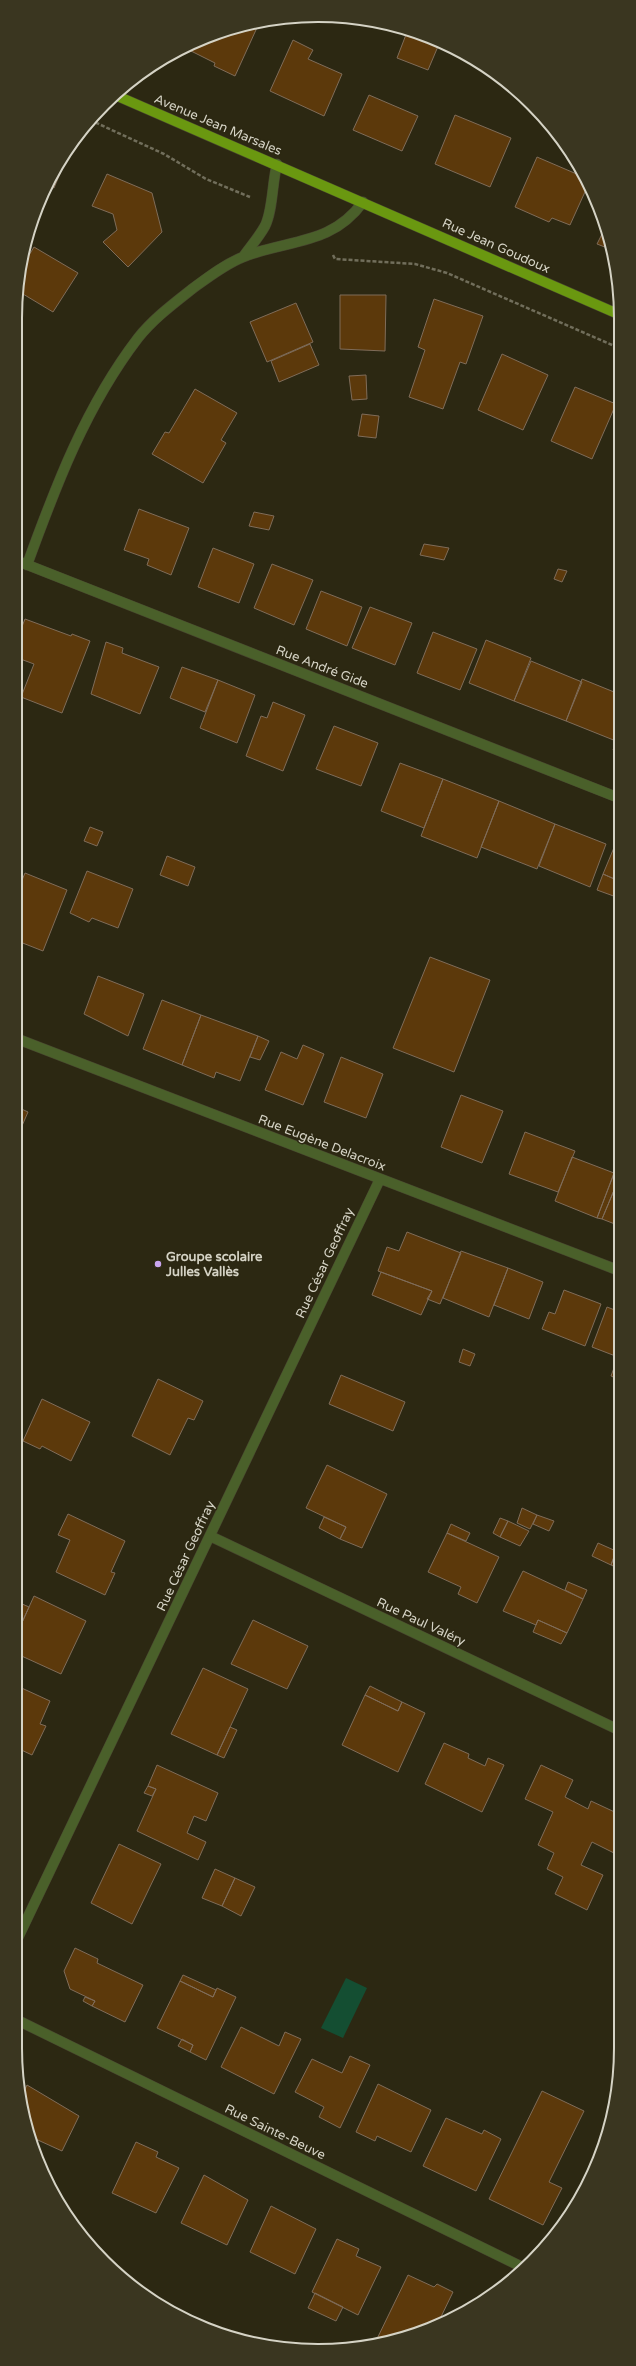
<svg xmlns="http://www.w3.org/2000/svg" width="636" height="2366" font-family="'Varela Round',sans-serif">
	<style>
		.water { fill: #144e32 }
		.building { fill: #5c390b; stroke: #7f6c59 }
		.lines { fill: none; stroke-linecap: round; stroke-linejoin: round }
		.street-casing { stroke: #47432f; stroke-width: 11 }
		.primary-casing { stroke: #47432f; stroke-width: 11 }
		.path { stroke: #716e5b; stroke-width: 2.5; stroke-dasharray: 4 2; stroke-linecap: butt }
		.street { stroke: #4a602a; stroke-width: 10 }
		.primary { stroke: #6a9810; stroke-width: 10 }
		.poi-dot { fill: #c9a5ee; stroke: #2c2812; stroke-width: 1.5 }
		.labels { text-anchor: middle; dominant-baseline: central; stroke-width: 3; stroke-linejoin: round; paint-order: stroke }
		.street-label { font-size: 13px; fill: #d5d3c5; stroke: #2c2812 }
		.poi-label { font-size: 13px; font-weight: bold; fill: #d5d3c5; stroke: #2c2812; text-anchor: start }
		.rim { fill: none; stroke: #d5d3c5; stroke-width: 2 }
	</style>
	<rect width="100%" height="100%" fill="#2c2812"/>
	<path class="water" d="M346,1978l21,10 -24,50 -22,-10z"/>
	<path class="building" d="M260,21l-25,55 -21,-10 1,-3 -28,-14 1,-4 14,-7z
		M407,32l32,12 -11,26 -31,-12z
		M293,40l20,10 -5,9 34,15 -18,42 -54,-25z
		M369,95l49,21 -16,35 -49,-21z
		M455,115l56,23 -21,49 -55,-23z
		M74,140l-20,48 -7,-3 19,-35z
		M537,157l49,21 3,5 -19,42 -18,-7 -3,4 -34,-15z
		M107,174l45,19 10,39 -34,35 -25,-25 14,-12 -4,-16 -21,-8z
		M604,230l6,19 -13,-5z
		M34,247l44,26 -25,39 -35,-21 2,-21z
		M340,295h46l-1,56 -45,-2z
		M434,299l49,17 -17,48 -6,-2 -17,47 -34,-12 16,-47 -7,-3z
		M296,303l17,39 -46,20 -17,-40z
		M310,344l9,21 -40,17 -8,-21z
		M502,354l46,21 -25,55 -45,-20z
		M366,375l1,24 -15,1 -3,-24z
		M575,387l41,17 -24,55 -41,-18z
		M195,389l42,24 -16,27 5,3 -23,40 -51,-29 13,-22 4,1z
		M362,414l17,2 -3,22 -18,-2z
		M139,509l50,19 -18,47 -24,-10 2,-6 -25,-9z
		M254,512l20,4 -5,14 -20,-4z
		M424,544l25,4 -5,12 -24,-5z
		M213,548l41,16 -15,39 -41,-16z
		M272,564l41,16 -19,45 -40,-17z
		M558,569l9,2 -5,11 -8,-3z
		M321,591l41,16 -15,39 -41,-17z
		M370,607l42,16 -17,42 -43,-17z
		M25,619l46,17 1,-2 18,7 -28,72 -41,-16 13,-33 -19,-7v-13z
		M433,632l44,17 -17,41 -43,-17z
		M486,640l45,18 -17,43 -45,-18z
		M106,642l17,6 -1,5 37,14 -19,47 -49,-20z
		M531,661l51,21 -16,39 -52,-20z
		M182,667l36,13 -13,32 -35,-14z
		M582,679l37,15v40l-3,7 -50,-20z
		M218,680l37,15 -18,48 -37,-15z
		M273,702l32,13 -22,56 -37,-15 15,-40 6,2z
		M334,726l44,17 -17,43 -45,-17z
		M619,734v19l-6,-3z
		M400,763l43,16 -19,49 -43,-17z
		M443,779l56,22 -22,57 -56,-22z
		M499,801l56,23 -18,45 -56,-22z
		M555,824l51,20 -16,43 -51,-21z
		M90,827l13,5 -6,14 -13,-5z
		M618,838h1v43l-16,-7z
		M167,856l28,11 -7,19 -28,-11z
		M87,871l46,18 -15,39 -26,-10 -3,4 -19,-9z
		M25,873l42,17 -24,61 -28,-11v-43z
		M603,874l16,7v17l-22,-8z
		M430,957l60,23 -36,92 -61,-24z
		M98,976l46,18 -16,42 -44,-22z
		M162,1000l39,15 -19,50 -39,-16z
		M201,1015l57,21 -18,45 -24,-9 -2,6 -32,-13z
		M258,1036l11,5 -9,19 -10,-3z
		M303,1045l21,9 -21,51 -38,-15 16,-38 16,7z
		M341,1057l42,17 -17,44 -42,-16z
		M461,1095l42,16 -21,52 -41,-16z
		M15,1106l13,6 -13,30z
		M525,1132l50,19 -17,41 -49,-18z
		M572,1157l42,16 -17,45 -42,-17z
		M615,1171l5,1v4l-18,43 -5,-1z
		M620,1176v50l-18,-7z
		M407,1232l54,21 -21,51 -13,-5 5,-8 -54,-20 9,-24 12,4z
		M461,1251l47,17 -19,49 -46,-19z
		M508,1268l35,14 -14,37 -35,-14z
		M381,1272l51,19 -11,24 -49,-20z
		M564,1290l37,14 -16,42 -43,-17 7,-17 6,2z
		M607,1307l13,5v68l-9,-4 7,-19 -26,-10z
		M463,1349l12,5 -5,12 -11,-4z
		M341,1375l64,27 -12,29 -64,-27z
		M158,1379l45,22 -9,19 -6,-2 -18,37 -38,-19z
		M42,1399l48,23 -19,39 -29,-15 -2,3 -17,-8z
		M327,1465l60,29 -25,54 -22,-9 6,-12 -40,-19z
		M522,1508l15,7 -7,14 -13,-6z
		M68,1514l57,27 -14,31 4,1 -10,22 -49,-23 14,-32 -12,-5z
		M537,1515l17,6 -5,10 -16,-7z
		M324,1517l22,10 -6,12 -21,-11z
		M500,1518l8,3 -8,16 -7,-4z
		M508,1521l21,10 -9,15 -20,-9z
		M451,1524l19,9 -4,8 -19,-8z
		M447,1533l52,24 -22,46 -19,-9 3,-7 -33,-15z
		M620,1541v28l-9,-4z
		M598,1543l18,8 -5,14 -19,-9z
		M523,1571l60,28 -16,34 -29,-13 -2,5 -33,-14z
		M568,1582l19,8 -4,9 -18,-9z
		M34,1596l52,25 -25,53 -46,-21v-15z
		M20,1603l9,4 -14,31v-24z
		M253,1620l55,26 -21,43 -56,-25z
		M538,1620l29,13 -6,11 -28,-12z
		M203,1668l45,21 -31,66 -46,-21z
		M15,1685l35,16 -10,23 6,2 -14,29 -17,-8z
		M370,1686l32,16 -4,9 -33,-16z
		M365,1695l33,16 4,-9 23,11 -27,59 -56,-27z
		M230,1727l7,3 -13,28 -7,-3z
		M444,1743l25,11 -1,4 17,8 3,-8 16,7 -22,47 -57,-28z
		M157,1765l61,28 -12,28 -12,-5 -7,17 19,9 -8,18 -61,-29 19,-42 -8,-3z
		M541,1765l32,15 -8,17 23,12 3,-8 30,14v23l-7,15 -22,-11 -11,23 22,10 -16,35 -32,-16 8,-17 -16,-8 7,-16 -16,-8 15,-33 -28,-13z
		M148,1786l8,3 -4,7 -8,-3z
		M119,1844l42,20 -29,60 -41,-21z
		M215,1869l20,9 -13,28 -20,-8z
		M235,1878l20,9 -14,29 -19,-10z
		M75,1948l23,11 -1,4 46,22 -18,37 -33,-16 3,-5 -25,-12 -6,-18z
		M183,1975l33,15 -3,7 -33,-16z
		M180,1981l33,16 4,-9 19,9 -30,63 -16,-8 3,-7 -36,-17z
		M85,1997l10,4 -3,5 -9,-5z
		M241,2027l38,19 6,-14 16,7 -27,55 -53,-27z
		M182,2039l11,6 -3,7 -12,-6z
		M350,2056l20,9 -30,63 -21,-11 5,-10 -29,-15 17,-33 30,14z
		M378,2084l53,26 -20,42 -34,-16 -2,5 -19,-9z
		M27,2085l52,31 -17,35 -33,-15 -9,-37z
		M542,2091l42,20 -35,71 13,6 -19,37 -54,-26z
		M446,2118l36,16 2,-4 17,9 -25,52 -53,-25z
		M136,2142l22,10 -2,5 23,11 -23,45 -44,-20z
		M204,2175l44,25 -21,45 -46,-22z
		M271,2206l45,23 -21,45 -45,-22z
		M337,2239l22,10 -3,7 25,11 -23,48 -46,-23z
		M408,2275l26,12 3,-3 16,8 -15,31 -23,12 -41,10z
		M315,2293l28,14 -7,14 -28,-13z"/>
	<g class="lines">
		<defs>
			<path id="street" d="M243,257c7,-10 16,-20 22,-31 8,-16 7,-43 12,-62
				M15,560l604,238
				M27,565c29,-80 59,-159 111,-227 15,-19 35,-34 54,-49 15,-11 33,-25 51,-32 45,-18 88,-11 120,-55
				M15,1038l605,233
				M210,1536l411,195
				M15,1944l365,-765
				M15,2019l509,249"/>
			<path id="primary" d="M115,95l503,219"/>
		</defs>
		<use href="#street" class="street-casing"/>
		<use href="#primary" class="primary-casing"/>
		<path class="path" d="M90,120l74,34 42,25 44,18
			M333,255l2,4 80,5 32,9 172,75"/>
		<use href="#street" class="street"/>
		<use href="#primary" class="primary"/>
	</g>
	<circle class="poi-dot" cx="158" cy="1264" r="4"/>
	<g class="labels">
		<g class="street-label">
			<text transform="translate(218 125) rotate(23)">Avenue Jean Marsales</text>
			<text transform="translate(496 246) rotate(24)">Rue Jean Goudoux</text>
			<text transform="translate(322 667) rotate(21)">Rue André Gide</text>
			<text transform="translate(322 1143) rotate(21)">Rue Eugène Delacroix</text>
			<text transform="translate(325 1263) rotate(-65)">Rue César Geoffray</text>
			<text transform="translate(186 1556) rotate(-65)">Rue César Geoffray</text>
			<text transform="translate(421 1622) rotate(25)">Rue Paul Valéry</text>
			<text transform="translate(275 2132) rotate(26)">Rue Sainte-Beuve</text>
		</g>
		<g class="poi-label">
			<text x="166" y="1257">Groupe scolaire<tspan x="166" dy="15">Julles Vallès</tspan></text>
		</g>
	</g>
	<path d="M0 0H636V2366H0ZM318 22H318A296 296 0 0 1 614 318V2048A296 296 0 0 1 318 2344H318A296 296 0 0 1 22 2048V318A296 296 0 0 1 318 22Z" fill="#3a3620" fill-rule="evenodd"/>
	<path class="rim" d="M318 22H318A296 296 0 0 1 614 318V2048A296 296 0 0 1 318 2344H318A296 296 0 0 1 22 2048V318A296 296 0 0 1 318 22Z"/>
</svg>
